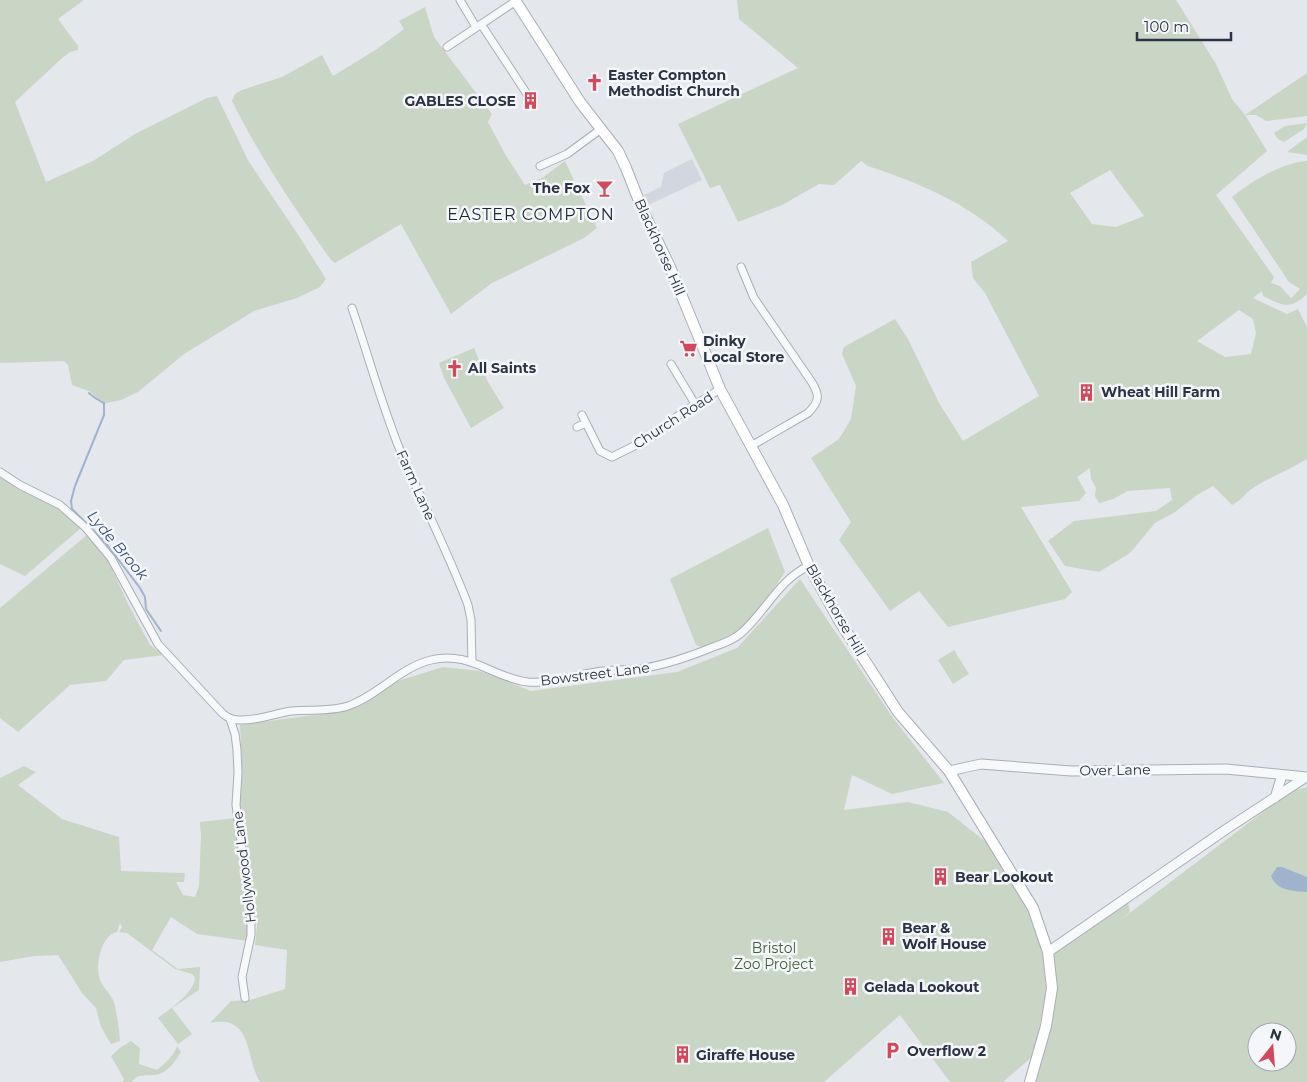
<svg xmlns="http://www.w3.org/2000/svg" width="1307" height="1082" font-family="Montserrat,sans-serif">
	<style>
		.built { fill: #d2d6de }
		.green { fill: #c9d6c5; fill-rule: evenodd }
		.water { fill: #9fb4cc }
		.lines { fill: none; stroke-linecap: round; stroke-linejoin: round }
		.stream { stroke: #9fb4cc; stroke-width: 2 }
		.minor-casing { stroke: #a9aeb7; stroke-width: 9 }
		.tertiary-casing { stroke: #a9aeb7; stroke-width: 11 }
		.secondary-casing { stroke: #a9aeb7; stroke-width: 12 }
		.minor { stroke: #f7f8fa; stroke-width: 7 }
		.tertiary { stroke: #f7f8fa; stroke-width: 9 }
		.secondary { stroke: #fff; stroke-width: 10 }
		.labels { text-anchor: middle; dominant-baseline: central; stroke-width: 5; stroke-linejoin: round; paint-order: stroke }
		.poi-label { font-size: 14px; font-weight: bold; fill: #2b3445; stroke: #f4f6f9; text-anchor: start }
		.street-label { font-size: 14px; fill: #2b3445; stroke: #f4f6f9 }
		.park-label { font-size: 14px; fill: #3f6138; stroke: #f4f6f9 }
		.water-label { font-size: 15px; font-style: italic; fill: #34527a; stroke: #f4f6f9 }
		.quarter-label { font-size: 16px; letter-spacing: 1px; fill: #1d2536; stroke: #f4f6f9 }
	</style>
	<rect width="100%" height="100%" fill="#e4e7ec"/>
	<path class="built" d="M692,159l10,21 -54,25 -4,-10 17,-8 3,-14z"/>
	<path class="green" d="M0,0h84l-26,19 20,27v4l-8,2 -9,7 -46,43 31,80 47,-21 42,-27 72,-36 10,-2 32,66 50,74 27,43 -6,8 -23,11 -43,13 -21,13 -49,30 -46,38 -17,8 -19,4 -11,-12 -19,-7 -4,-20 -4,-4 -64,2z
		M737,0h439l40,64 16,35 13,16 62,-42v43l-41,5 -10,-6h-11l22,36 -51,44 58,82 -3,6 9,3 11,12 9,-9 -11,-7 -57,-85c21,-16 48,-34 75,-36v133c-17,16 -24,12 -44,2l-1,-5 -9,7 34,16 11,-5 9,18v132c-18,11 -37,18 -54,29 -8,5 -12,13 -21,17l-19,-19 -16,9 -22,17 -20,11 -25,30 -31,19 -34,-6 -17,-25 26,-20 82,-10 16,-11 -2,-12 -42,3 -15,8 -14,4 -4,-7 1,-8 -5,-9 -1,-11 -13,9 9,16 -7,8 -58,6 51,85 -7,7 -117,28 -29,-36 -29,20 -51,-71 12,-18 -40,-64 28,-19 12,-20 5,-33 -14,-32 2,-7 51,-28 13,20 31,64 24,38 76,-45 -54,-103 -12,-15 -2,-16 37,-21c-40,-38 -89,-58 -140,-75l-7,-5 -27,24 -15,-1 -37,21 -44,17 -18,-37 -10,3 -32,-64 120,-56 -59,-49zM1110,170l34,46 -28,11 -24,-3 -22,-31zM1239,310l14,9 3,14 -5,21 -26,3 -28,-16z
		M425,7l9,30 58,77 -4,8 17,32 20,31 17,-7 23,-17 32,67 -13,10 -92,45 -41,31 -50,-90 -66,39 -4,-3c-36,-51 -71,-103 -99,-159l3,-7 7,-4 40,-13 40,-22 11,21 44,-27 27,-20 -5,-8z
		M1307,123l-3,6 -20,13 -6,-3 -4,-6 11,-7z
		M1307,137v18l-20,-3z
		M474,348l14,34 16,26 -33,20 -27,-50 -5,-15z
		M0,477l58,31 23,20 -56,48 -25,-12z
		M768,528l17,44 -18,27 -31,35 -33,14 -7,-3 -26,-66z
		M88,534l20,26 20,44 22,41 14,10 -40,5 -18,21 -36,4 -52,47 -18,-14v-110z
		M800,579l93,139 51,65 -52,11 -40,-19 -8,35 64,-8 40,10 38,30 42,68 15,43 3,33 -2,20 -11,50 -30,26h-53l-50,-67 -76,67h-564c-15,-23 -6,-68 -50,-59l21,-22 19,-1 35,-11 2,-39 -32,-5 2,-20 -18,-117 3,-43 -2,-40 104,-14 54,-30 45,-14 37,4 51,20 146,-19 60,-24z
		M954,650l15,24 -16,10 -15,-24z
		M24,766l12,6 -18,13 44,34 57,18 2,34 64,2 -1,9h-8l7,13 12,2 4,-11 2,-50 -1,-14 35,-4 14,107 -1,16 -51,-7 -26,-17 -19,33 26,19 22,-2 -1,23 -27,18 20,26 -14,10 -20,-26c12,-9 36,-25 37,-40l-3,-4 -17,-5 -48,-36 -8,-1 3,-5 -2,-4 -3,9c-17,3 -23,38 -16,50 4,8 10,12 13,20 3,13 5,25 6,39l-9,3 -10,-17 -5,-19 -14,-15 -24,-38 -24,1 -34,6v-184z
		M1307,787v295h-274l20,-128 75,-52 2,10 -11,9 170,-129zM1257,1032h30v30h-30z
		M131,1041l9,7 -1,16 18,6c7,-6 17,-14 20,-24l4,6c-5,8 -10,16 -19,21 -10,5 -24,-2 -30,9h-9l1,-3 -13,-23 10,-9z"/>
	<path class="water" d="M1277,867h5l25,10v15c-14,-1 -30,-1 -36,-16z"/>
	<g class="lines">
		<path class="stream" d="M89,393l6,5 9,5v12l-29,71 -4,15 1,8 33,33 35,46 5,9 1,12 15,22
			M776,1057l7,-4"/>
		<defs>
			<path id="minor" d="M460,0l16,27
				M481,24l46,70
				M447,47l69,-46
				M540,166l27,-12 34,-25
				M741,267l13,31 57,83c9,14 9,20 -3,32l-57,33
				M352,308c17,49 30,99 50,147 22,51 47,99 66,150l3,15 1,42
				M671,364l24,40
				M582,415l18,36 12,6 40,-20 27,-22 41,-26
				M577,427l9,-4
				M0,472l20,13 40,20 26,23 25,30 47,86 65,70c5,4 10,6 17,6 17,1 35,-7 52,-9 18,-2 39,1 56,-5 31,-11 51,-38 83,-46 38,-10 62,18 97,22 22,2 46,-7 68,-10 16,-3 32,-1 49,-4 23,-4 46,-12 68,-21 9,-3 20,-7 27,-13 25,-21 39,-55 69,-68
				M230,719l5,15 2,16 1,23 -2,32 15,110v20l-9,42 3,21"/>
			<path id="tertiary" d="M949,771l32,-7 90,7 155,-2 81,8
				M1275,798l7,-23
				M1048,952l177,-122 81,-53"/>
			<path id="secondary" d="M515,0l65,102 38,49 8,17 17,43 27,56 50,122 63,116 26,61 31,56 58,90 51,59 84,137 15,44 4,36 -6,38 -16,56"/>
		</defs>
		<use href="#minor" class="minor-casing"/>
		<use href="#tertiary" class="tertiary-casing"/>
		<use href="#secondary" class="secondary-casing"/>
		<use href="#minor" class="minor"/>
		<use href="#tertiary" class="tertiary"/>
		<use href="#secondary" class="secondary"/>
	</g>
	<defs>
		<symbol id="church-bare" viewBox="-9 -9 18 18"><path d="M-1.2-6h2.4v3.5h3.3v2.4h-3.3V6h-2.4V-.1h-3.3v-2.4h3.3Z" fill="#d1495b" stroke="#f4f6f9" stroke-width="2.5" paint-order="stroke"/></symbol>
		<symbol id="building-bare" viewBox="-9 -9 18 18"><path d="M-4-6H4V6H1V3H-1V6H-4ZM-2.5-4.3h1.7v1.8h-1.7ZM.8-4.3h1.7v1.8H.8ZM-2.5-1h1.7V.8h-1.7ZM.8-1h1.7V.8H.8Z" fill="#d1495b" stroke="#f4f6f9" stroke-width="2.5" paint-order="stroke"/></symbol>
		<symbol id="bar-bare" viewBox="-9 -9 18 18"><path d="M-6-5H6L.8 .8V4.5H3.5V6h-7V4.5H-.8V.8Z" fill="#d1495b" stroke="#f4f6f9" stroke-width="2.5" paint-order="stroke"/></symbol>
		<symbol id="supermarket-bare" viewBox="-9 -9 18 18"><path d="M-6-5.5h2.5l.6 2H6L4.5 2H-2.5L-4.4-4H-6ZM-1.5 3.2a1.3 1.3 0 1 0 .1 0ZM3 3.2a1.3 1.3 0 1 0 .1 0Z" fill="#d1495b" stroke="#f4f6f9" stroke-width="2.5" paint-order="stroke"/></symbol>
		<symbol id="parking-bare" viewBox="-9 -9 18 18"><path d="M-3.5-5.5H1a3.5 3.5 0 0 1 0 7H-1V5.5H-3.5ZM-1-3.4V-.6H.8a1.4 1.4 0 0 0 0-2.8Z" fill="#d1495b" stroke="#f4f6f9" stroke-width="2.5" paint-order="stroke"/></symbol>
	</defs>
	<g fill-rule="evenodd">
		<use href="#church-bare" x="582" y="70" width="25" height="25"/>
		<use href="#building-bare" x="518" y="88" width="25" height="25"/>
		<use href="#bar-bare" x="592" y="176" width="25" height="25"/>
		<use href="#supermarket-bare" x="676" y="336" width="25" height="25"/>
		<use href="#church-bare" x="442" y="356" width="25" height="25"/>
		<use href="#building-bare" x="1074" y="380" width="25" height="25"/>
		<use href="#building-bare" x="928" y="864" width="25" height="25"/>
		<use href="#building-bare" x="876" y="924" width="25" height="25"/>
		<use href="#building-bare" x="838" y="974" width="25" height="25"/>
		<use href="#parking-bare" x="880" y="1038" width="25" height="25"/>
		<use href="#building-bare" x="670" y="1042" width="25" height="25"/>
	</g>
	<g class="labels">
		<g class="poi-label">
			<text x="608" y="75">Easter Compton<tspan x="608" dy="16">Methodist Church</tspan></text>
			<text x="516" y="101" text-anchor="end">GABLES CLOSE</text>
			<text x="590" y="188" text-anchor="end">The Fox</text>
			<text x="703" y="341">Dinky<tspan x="703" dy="16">Local Store</tspan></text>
			<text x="468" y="368">All Saints</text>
			<text x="1101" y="392">Wheat Hill Farm</text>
			<text x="955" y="877">Bear Lookout</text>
			<text x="902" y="928">Bear &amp;<tspan x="902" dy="16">Wolf House</tspan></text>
			<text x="864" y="987">Gelada Lookout</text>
			<text x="907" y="1051">Overflow 2</text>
			<text x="696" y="1055">Giraffe House</text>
		</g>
		<g class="street-label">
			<text transform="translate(660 247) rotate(66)">Blackhorse Hill</text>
			<text transform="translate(673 420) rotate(-33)">Church Road</text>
			<text transform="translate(416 485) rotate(66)">Farm Lane</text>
			<text transform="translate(836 610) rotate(60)">Blackhorse Hill</text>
			<text transform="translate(595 674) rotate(-7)">Bowstreet Lane</text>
			<text transform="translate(1115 770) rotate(-1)">Over Lane</text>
			<text transform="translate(244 867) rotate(-97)">Hollywood Lane</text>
		</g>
		<g class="park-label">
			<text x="774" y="948">Bristol<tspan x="774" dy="16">Zoo Project</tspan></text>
		</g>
		<g class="water-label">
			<text transform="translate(118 545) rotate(50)">Lyde Brook</text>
		</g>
		<g class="quarter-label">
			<text x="531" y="214">EASTER COMPTON</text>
		</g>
	</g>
	<g transform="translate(1272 1047) rotate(17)"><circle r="24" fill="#f4f6f9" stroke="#a4a8b1"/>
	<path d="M0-4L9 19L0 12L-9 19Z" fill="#d1495b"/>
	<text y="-8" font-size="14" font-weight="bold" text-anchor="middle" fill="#2b3445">N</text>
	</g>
	<path d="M1137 32v8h94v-8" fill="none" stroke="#2b3445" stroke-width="2.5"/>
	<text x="1144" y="32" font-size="15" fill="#2b3445" stroke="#f4f6f9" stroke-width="4" paint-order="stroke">100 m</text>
</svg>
